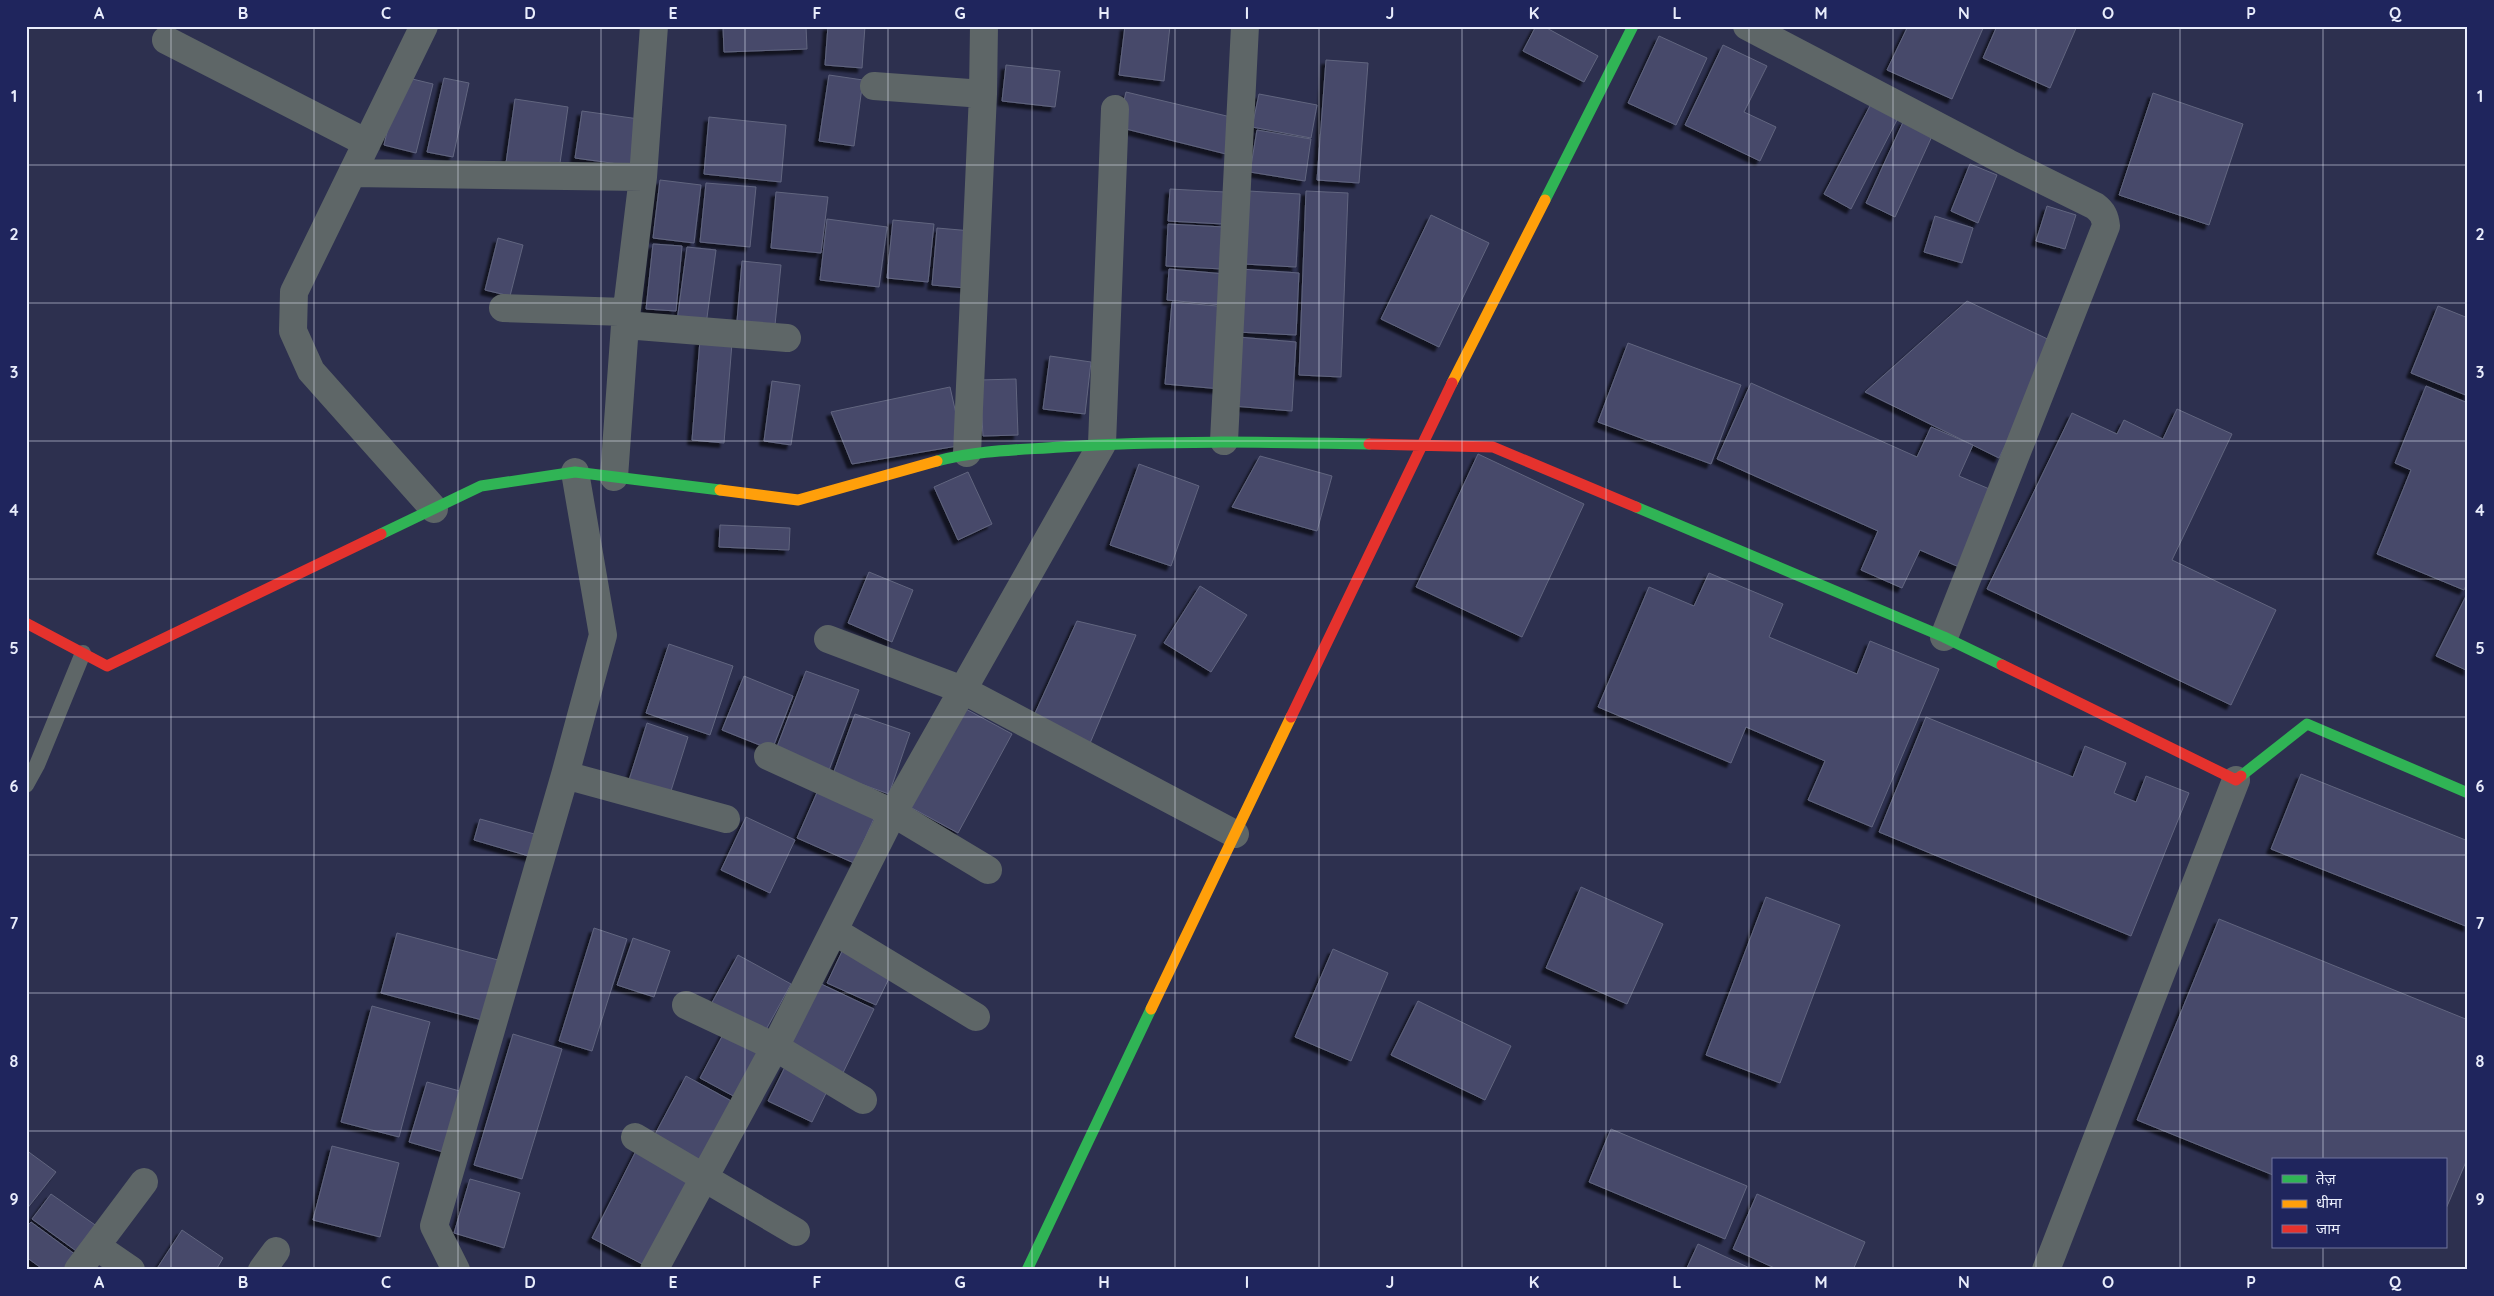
<svg xmlns="http://www.w3.org/2000/svg" width="2494" height="1296" font-family="Quicksand,'Noto Sans Devanagari',sans-serif">
	<style>
		.building { fill: #47496a; stroke: #61657f; filter: url(#shadow) }
		.lines { fill: none; stroke-linecap: round; stroke-linejoin: round }
		.lane { stroke: #5e6667; stroke-width: 16 }
		.street { stroke: #5e6667; stroke-width: 28 }
		.fast { stroke: #30b455; stroke-width: 11 }
		.slow { stroke: #ff9f0a; stroke-width: 11 }
		.jam { stroke: #e5322d; stroke-width: 11 }
		.grid { fill: none; stroke: #e9edfc; stroke-width: 1; stroke-opacity: 0.55 }
		.neatline { fill: none; stroke: #e9edfc; stroke-width: 2 }
		.grid-label { font-size: 16px; text-anchor: middle; font-weight: bold; fill: #e9edfc }
	</style>
	<defs>
		<filter id="shadow"><feDropShadow dx="-4.5" dy="4.5" stdDeviation="1" flood-color="#0009"/></filter>
	</defs>
	<rect width="100%" height="100%" fill="#2d304f"/>
	<path class="building" d="M723,26h83l1,23 -83,3z
		M828,26h37l-3,42 -37,-3z
		M1125,26h45l-6,55 -45,-6z
		M1536,26h7l55,30 -14,26 -61,-31z
		M1908,26h76l-32,73 -65,-29z
		M1997,26h80l-27,62 -67,-30z
		M1659,36l48,22 -31,67 -48,-22z
		M1723,45l44,21 -23,46 32,15 -16,34 -75,-36z
		M1326,60l42,3 -9,120 -42,-3z
		M1006,65l54,6 -5,36 -53,-6z
		M829,75l34,5 -9,66 -35,-5z
		M400,76l33,8 -17,69 -32,-8z
		M444,78l25,5 -16,74 -26,-5z
		M1126,92l109,26 -9,36 -108,-27z
		M2153,93l90,31 -34,101 -90,-30z
		M1259,94l58,11 -6,33 -59,-11z
		M515,99l53,8 -9,63 -53,-7z
		M1871,104l27,14 -47,91 -27,-15z
		M582,111l57,8 -6,47 -58,-8z
		M709,117l77,8 -5,57 -77,-8z
		M1904,120l29,14 -38,83 -29,-14z
		M1257,130l54,9 -6,42 -55,-9z
		M1970,164l27,11 -19,48 -27,-12z
		M660,180l41,5 -7,58 -41,-5z
		M706,183l50,4 -6,60 -50,-5z
		M1170,189l55,3 -2,32 -55,-3z
		M1248,191l52,3 -4,73 -52,-3z
		M1306,191l42,2 -7,184 -42,-2z
		M776,192l52,5 -7,56 -50,-5z
		M2047,206l29,9 -11,34 -29,-8z
		M1431,215l58,28 -50,104 -58,-28z
		M1935,216l38,12 -11,35 -38,-11z
		M827,219l60,8 -8,60 -59,-7z
		M893,220l41,4 -6,58 -41,-4z
		M1168,224l56,3 -2,42 -56,-3z
		M937,228l35,3 -6,57 -34,-3z
		M498,238l25,7 -13,51 -25,-6z
		M653,244l29,2 -6,65 -30,-2z
		M687,247l29,3 -10,75 -29,-4z
		M742,261l39,4 -6,60 -38,-4z
		M1169,269l56,5 -3,31 -55,-5z
		M1240,269l59,4 -3,62 -59,-3z
		M1967,301l89,42 -57,115 -134,-66z
		M1172,302l56,5 -7,82 -56,-5z
		M2438,306l30,12v78l-57,-23z
		M1238,337l58,5 -4,69 -59,-5z
		M700,340l32,3 -8,100 -32,-3z
		M1628,343l113,42 -30,79 -113,-42z
		M1050,356l41,6 -6,52 -42,-5z
		M1016,379l2,56 -35,1 -3,-56z
		M772,381l28,4 -9,60 -27,-4z
		M1751,383l166,74 14,-30 42,18 -14,31 35,15 -35,76 -39,-17 -18,38 -41,-18 17,-39 -161,-72z
		M2426,386l42,17v178l-4,9 -87,-36 34,-84 -16,-7z
		M950,387l13,58 -111,19 -21,-52z
		M2177,409l55,25 -60,126 104,50 -45,95 -244,-116 85,-176 45,21 7,-14 39,19z
		M1478,454l106,50 -62,133 -106,-50z
		M1260,456l72,20 -15,55 -85,-24z
		M1139,464l60,22 -28,80 -61,-21z
		M968,472l24,52 -34,16 -24,-53z
		M720,525l70,3 -1,22 -70,-3z
		M869,572l44,18 -21,52 -44,-19z
		M1709,573l74,31 -14,33 88,37 13,-33 69,28 -67,158 -64,-27 17,-39 -79,-34 -15,36 -133,-56 51,-120 45,19z
		M1200,586l47,29 -36,57 -47,-29z
		M2468,592v79l-32,-15z
		M1077,621l59,14 -48,113 -57,-26z
		M669,644l64,22 -23,69 -64,-22z
		M806,671l53,19 -31,83 -53,-21z
		M744,676l49,20 -21,54 -50,-20z
		M964,708l48,26 -54,99 -48,-26z
		M855,714l55,19 -21,61 -56,-20z
		M1926,717l147,60 12,-31 41,17 -12,30 22,9 10,-26 43,17 -58,143 -252,-104z
		M647,723l41,14 -18,57 -41,-14z
		M2301,774l167,67v86l-197,-78z
		M819,788l57,26 -22,49 -57,-25z
		M746,817l49,23 -25,53 -49,-23z
		M480,819l58,16 -6,22 -58,-17z
		M1581,887l82,37 -36,80 -81,-36z
		M1766,897l74,28 -60,158 -74,-28z
		M2219,919l249,101v137l-23,54v-51h-172v15l-136,-55z
		M594,928l33,11 -35,112 -33,-10z
		M397,933l101,27 -16,60 -101,-27z
		M633,938l37,13 -16,46 -37,-12z
		M845,945l49,23 -18,37 -49,-22z
		M1333,949l55,24 -37,88 -56,-24z
		M738,955l53,29 -29,53 -53,-29z
		M817,982l57,27 -34,70 -57,-27z
		M1418,1001l93,45 -26,54 -94,-45z
		M372,1006l58,16 -31,115 -58,-15z
		M727,1027l37,20 -27,51 -37,-20z
		M513,1034l49,15 -40,130 -48,-14z
		M786,1065l43,22 -17,35 -44,-21z
		M686,1076l49,27 -34,63 -49,-26z
		M427,1082l40,11 -17,61 -41,-12z
		M1611,1129l136,57 -22,53 -136,-57z
		M639,1145l56,29 -47,93 -56,-29z
		M332,1146l67,17 -19,74 -67,-17z
		M26,1150l30,22 -30,38z
		M470,1179l50,14 -16,55 -50,-15z
		M51,1194l47,33 -19,26 -47,-34z
		M1757,1194l108,48 -12,28h-74l-46,-21z
		M31,1222l45,33 -11,15h-21l-18,-13v-30z
		M182,1230l41,28 -7,12h-60z
		M1698,1244l56,26h-68z"/>
	<g class="lines">
		<path class="lane" d="M26,785l11,-20 46,-112"/>
		<path class="street" d="M424,26l-130,266 -1,39 18,40 123,138
			M1747,26l261,137 87,43c8,6 10,11 11,20l-162,411
			M166,40l201,103
			M874,86l109,8
			M352,173l291,4
			M503,308l123,4
			M625,325l162,13
			M1224,441l21,-415
			M967,453l16,-359 1,-68
			M614,477l11,-152 18,-148 11,-151
			M828,639l135,51 272,144
			M768,756l125,57 95,57
			M565,775l161,44
			M834,931l142,86
			M686,1005l89,42 88,53
			M635,1137l161,95
			M96,1246l35,24
			M78,1270l66,-88
			M262,1270l14,-19
			M456,1270l-22,-44 131,-451 38,-140 -28,-163
			M654,1270l121,-223 118,-234 209,-369 13,-335
			M2046,1270l190,-490"/>
		<path class="fast" d="M1545,200l88,-174
			M937,461c41,-11 82,-11 124,-14 103,-7 205,-5 308,-3
			M1636,507l308,130 58,28
			M381,534l100,-48 94,-14 145,18
			M2241,776l66,-52 161,69
			M1027,1270l124,-261"/>
		<path class="slow" d="M1452,383l93,-183
			M720,490l78,10 139,-39
			M1151,1009l140,-292"/>
		<path class="jam" d="M1369,444l124,3 143,60
			M26,623l81,43 274,-132
			M2002,665l234,115 5,-4
			M1291,717l161,-334"/>
	</g>
	<path class="grid" d="M171,26v1244M314,26v1244M458,26v1244M601,26v1244M745,26v1244M888,26v1244M1032,26v1244M1175,26v1244M1319,26v1244M1462,26v1244M1606,26v1244M1749,26v1244M1893,26v1244M2036,26v1244M2180,26v1244M2323,26v1134M26,165h2442M26,303h2442M26,441h2442M26,579h2442M26,717h2442M26,855h2442M26,993h2442M26,1131h2442M2323,1247v23"/>
	<rect width="2494" height="1296" fill="none" stroke="#1f255d" stroke-width="55"/>
	<rect x="2272" y="1158" width="175" height="90" fill="#1f255d" stroke="#70759d"/>
	<rect x="2282" y="1175" width="25" height="8" fill="#30b455" stroke="#70759d"/>
	<text x="2316" y="1184" font-size="15" fill="#e9edfc">तेज़</text>
	<rect x="2282" y="1200" width="25" height="8" fill="#ff9f0a" stroke="#70759d"/>
	<text x="2316" y="1208" font-size="15" fill="#e9edfc">धीमा</text>
	<rect x="2282" y="1225" width="25" height="8" fill="#e5322d" stroke="#70759d"/>
	<text x="2316" y="1234" font-size="15" fill="#e9edfc">जाम</text>
	<rect x="28" y="28" width="2438" height="1240" class="neatline"/>
	<g class="grid-label">
		<text x="99" y="19">A</text>
		<text x="243" y="19">B</text>
		<text x="386" y="19">C</text>
		<text x="530" y="19">D</text>
		<text x="673" y="19">E</text>
		<text x="817" y="19">F</text>
		<text x="960" y="19">G</text>
		<text x="1104" y="19">H</text>
		<text x="1247" y="19">I</text>
		<text x="1390" y="19">J</text>
		<text x="1534" y="19">K</text>
		<text x="1677" y="19">L</text>
		<text x="1821" y="19">M</text>
		<text x="1964" y="19">N</text>
		<text x="2108" y="19">O</text>
		<text x="2251" y="19">P</text>
		<text x="2395" y="19">Q</text>
		<text x="14" y="102">1</text>
		<text x="2480" y="102">1</text>
		<text x="14" y="240">2</text>
		<text x="2480" y="240">2</text>
		<text x="14" y="378">3</text>
		<text x="2480" y="378">3</text>
		<text x="14" y="516">4</text>
		<text x="2480" y="516">4</text>
		<text x="14" y="654">5</text>
		<text x="2480" y="654">5</text>
		<text x="14" y="792">6</text>
		<text x="2480" y="792">6</text>
		<text x="14" y="929">7</text>
		<text x="2480" y="929">7</text>
		<text x="14" y="1067">8</text>
		<text x="2480" y="1067">8</text>
		<text x="14" y="1205">9</text>
		<text x="2480" y="1205">9</text>
		<text x="99" y="1288">A</text>
		<text x="243" y="1288">B</text>
		<text x="386" y="1288">C</text>
		<text x="530" y="1288">D</text>
		<text x="673" y="1288">E</text>
		<text x="817" y="1288">F</text>
		<text x="960" y="1288">G</text>
		<text x="1104" y="1288">H</text>
		<text x="1247" y="1288">I</text>
		<text x="1390" y="1288">J</text>
		<text x="1534" y="1288">K</text>
		<text x="1677" y="1288">L</text>
		<text x="1821" y="1288">M</text>
		<text x="1964" y="1288">N</text>
		<text x="2108" y="1288">O</text>
		<text x="2251" y="1288">P</text>
		<text x="2395" y="1288">Q</text>
	</g>
</svg>
